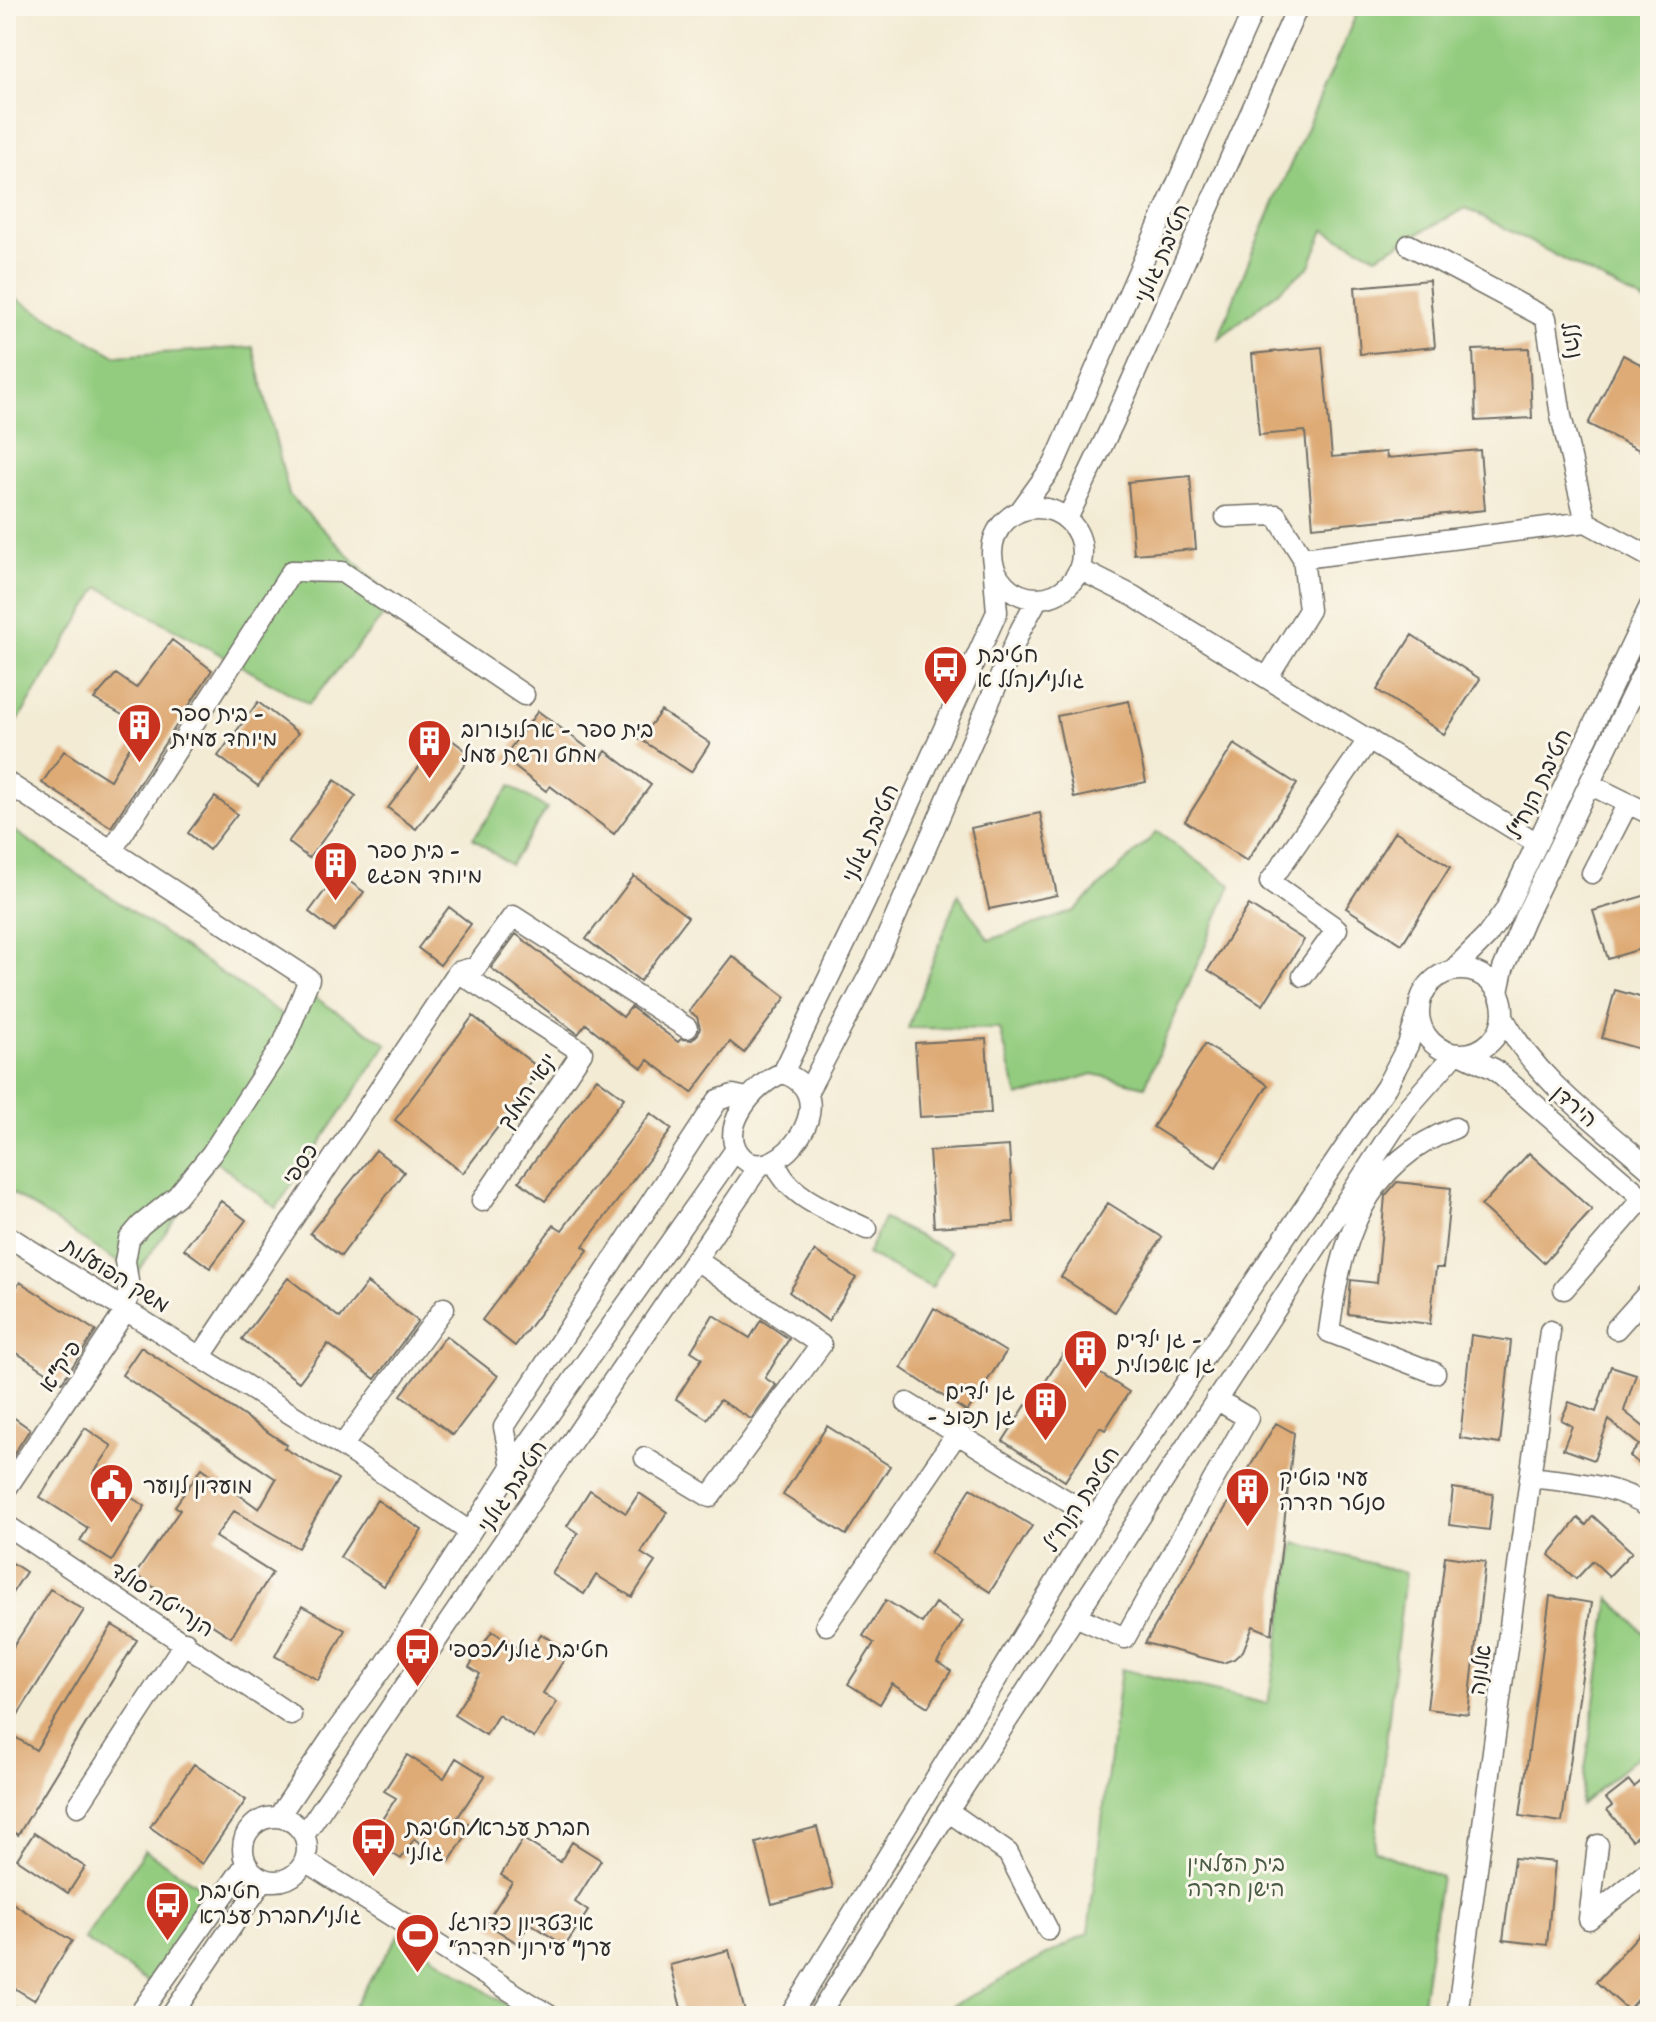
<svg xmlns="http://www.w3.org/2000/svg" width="1656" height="2022" font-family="Sriracha,'Playpen Sans Hebrew',sans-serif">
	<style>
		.green { fill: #93cc7f; stroke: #5f7c55; stroke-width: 2 }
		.building { fill: #deaa74 }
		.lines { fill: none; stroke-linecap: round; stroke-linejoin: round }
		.minor-casing { stroke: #716e66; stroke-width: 23 }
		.minor { stroke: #fff; stroke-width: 20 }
		.labels { text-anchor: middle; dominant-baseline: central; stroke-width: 6; stroke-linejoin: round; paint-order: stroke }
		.street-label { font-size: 22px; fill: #2b2b2b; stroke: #fbf7ec }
		.poi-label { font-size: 22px; fill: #2b2b2b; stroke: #fbf7ec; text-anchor: start }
		.park-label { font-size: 22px; fill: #4a5b44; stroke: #fbf7ec }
	</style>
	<rect width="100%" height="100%" fill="#fbf7ec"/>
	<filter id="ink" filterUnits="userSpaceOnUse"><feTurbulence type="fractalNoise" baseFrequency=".0125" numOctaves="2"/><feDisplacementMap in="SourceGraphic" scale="16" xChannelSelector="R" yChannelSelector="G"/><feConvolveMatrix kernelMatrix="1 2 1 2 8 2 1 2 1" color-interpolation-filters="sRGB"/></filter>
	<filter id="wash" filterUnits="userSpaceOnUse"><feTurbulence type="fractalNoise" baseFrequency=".006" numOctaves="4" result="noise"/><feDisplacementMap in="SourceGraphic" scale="32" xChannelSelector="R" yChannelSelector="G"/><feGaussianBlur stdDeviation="1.8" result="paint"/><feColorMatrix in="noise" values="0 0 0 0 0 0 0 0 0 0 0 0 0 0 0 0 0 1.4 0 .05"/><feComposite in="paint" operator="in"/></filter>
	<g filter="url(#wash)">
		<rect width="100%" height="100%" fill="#f3ebd4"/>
		<path class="green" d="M1360,6h290v299l-184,-97 -90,48 -52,-26 -14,36 -92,73 34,-86z
			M6,293l110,63 137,-9 36,148 106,107 -86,102 -210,-117 -93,154z
			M511,786l36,23 -37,56 -37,-27z
			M6,825l288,198 20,-26 73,47 -111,164 -60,-47 -80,113 -130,-85z
			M1157,832l74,53 -86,201 -52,-12 -75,23 -18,-68 -92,-1 50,-134 31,46 85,-29z
			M884,1219l67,33 -19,36 -65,-34z
			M1295,1542l110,31 -31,277 67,27 -21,139h-487l155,-83 33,-264 147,35z
			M1610,1598l40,41v107l-70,59z
			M145,1850l66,44 -62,89 -65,-44z
			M400,1933l122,83h-175z"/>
		<g id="blocks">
			<path class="building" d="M1429,280l6,67 -75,7 -5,-67z
				M1322,347l10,110 54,-5 1,6 93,-8 5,60 -172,17 -8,-96 -46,4 -7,-81z
				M1529,348l3,70 -56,3 -3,-71z
				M1623,355l27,14v73l-5,11 -57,-29z
				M1190,476l6,73 -62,5 -6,-72z
				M1412,635l68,44 -36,55 -67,-44z
				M172,640l40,30 -101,157 -69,-44 22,-32 46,29 32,-54 -48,-27 22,-25 20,14z
				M1129,701l17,81 -72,16 -17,-82z
				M258,702l40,31 -40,53 -40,-30z
				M538,711l63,47 5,-7 45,34 -37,49 -64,-48 -4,5 -43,-33z
				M661,711l49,32 -19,29 -51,-33z
				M444,734l28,21 -56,74 -28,-21z
				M1234,744l63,40 -50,77 -62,-40z
				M335,780l21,16 -47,62 -21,-16z
				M215,797l22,17 -28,36 -21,-17z
				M1040,813l17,82 -68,14 -18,-81z
				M1395,831l55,36 -48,77 -56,-36z
				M338,873l26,19 -30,39 -25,-19z
				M634,876l54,41 -48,64 -54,-42z
				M1650,894v52l-42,13 -15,-48z
				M1249,905l55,35 -41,65 -55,-35z
				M449,907l22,17 -31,41 -22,-17z
				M516,934l107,83 8,-10 47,35 3,-3 11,1 6,-6 2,-6 -3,-11 -8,-6 43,-55 54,41 -42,56 -14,-11 -38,51 -44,-33 -6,8 -56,-44 -8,10 -87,-66z
				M1615,990l35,10v52l-48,-14z
				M473,1016l68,54 -78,103 -68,-53z
				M986,1039l5,74 -71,4 -5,-74z
				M1205,1044l63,41 -52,82 -63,-40z
				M597,1078l27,20 -79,103 -26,-20z
				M651,1113l21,16 -89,117 5,4 -73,96 -33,-26 72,-95 8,5z
				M1009,1146l5,76 -80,5 -5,-76z
				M376,1150l28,22 -63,84 -31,-23z
				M1529,1153l63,57 -48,53 -63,-57z
				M1397,1182l54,6 -8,80h-7l-6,56 -82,-10 3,-34 26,3 8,-87z
				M221,1201l25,19 -36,48 -26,-19z
				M1108,1203l54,34 -47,75 -54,-35z
				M815,1251l41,27 -28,43 -39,-29z
				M288,1278l52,40 27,-35 51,38 -43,58 -47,-35 -29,38 -57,-43z
				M20,1282l76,49 -34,51 -56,-36v-42z
				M934,1308l72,44 -39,60 -66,-44z
				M713,1315l37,23 11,-18 28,19 -24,39 11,7 -25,34 -31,-19 -13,19 -31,-20 26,-41 -11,-7z
				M1471,1335l40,6 -11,103 -40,-6z
				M446,1336l52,40 -45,59 -52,-40z
				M141,1347l146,98 -3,3 54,31 -40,69 -64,-37 -19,26 57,36 -41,64 -96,-62 45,-65 -5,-4 27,-38 57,41 17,-30 -154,-104z
				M1065,1351l64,41 -24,38 -5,-3 -35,54 -62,-40 23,-36 3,2z
				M1611,1366l25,8 -12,37 26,21v41l-20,-17 9,-11 -30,-25 -15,40 -31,-11 9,-23 -11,-6 8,-18 27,10z
				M6,1412l24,17 -24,37z
				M1276,1423l18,10 -22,201 -19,-8 -10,25 -9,8 -11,4 -78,-20z
				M827,1426l63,40 -44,69 -63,-40z
				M85,1428l27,18 -19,28 52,32 -33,55 -32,-20 8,-13 -48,-31z
				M971,1488l61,38 -42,66 -60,-39z
				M1453,1488l40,6 -4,36 -40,-5z
				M590,1490l36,23 13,-20 28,19 -26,41 14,9 -23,35 -36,-22 -12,19 -32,-20 26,-41 -11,-7z
				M377,1500l45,30 -38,56 -44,-29z
				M1593,1516l39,36 -23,24 -16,-15 -17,18 -27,-24 29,-37 8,7z
				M1445,1556l40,6 -17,152 -41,-5z
				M6,1559l20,13 -20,30z
				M50,1589l34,21 -77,122 29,18 76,-125 25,15 -119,195 -12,-8v-169z
				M1550,1596l42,7 -30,219 -42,-6z
				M886,1600l36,23 13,-20 28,18 -26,41 14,9 -23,36 -36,-23 -12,20 -32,-20 26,-41 -11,-7z
				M302,1606l43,24 -27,50 -43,-24z
				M492,1631l36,23 13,-20 28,18 -26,41 14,9 -23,36 -36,-23 -12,20 -32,-20 26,-41 -11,-7z
				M407,1755l37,23 12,-20 29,18 -27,41 14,9 -23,36 -35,-23 -13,20 -32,-20 27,-41 -12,-7z
				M194,1764l52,36 -44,64 -52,-37z
				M1650,1774v51l-18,15 -25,-30 5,-4 -6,-7 23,-18 5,6z
				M817,1827l16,61 -61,16 -16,-61z
				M34,1833l51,34 -17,26 -51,-34z
				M523,1839l37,23 12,-20 29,18 -26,42 13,9 -23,35 -35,-23 -13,20 -31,-20 26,-41 -11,-7z
				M1514,1858l41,4 -8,83 -44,-5z
				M6,1899l66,42 -38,59 -28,-17z
				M1650,1922v63l-22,25 -32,-28z
				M729,1950l17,66h-63l-13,-51z"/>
		</g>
	</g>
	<g filter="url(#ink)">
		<use href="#blocks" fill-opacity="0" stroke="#716e66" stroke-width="2"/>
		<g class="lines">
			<defs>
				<path id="minor" d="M1409,245l137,73 15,98 25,106
					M992 553a45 45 0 1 1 90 0a45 45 0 1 1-90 0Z
					M1020,511l34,-47 201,-458
					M1226,517l50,-2 27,43 6,52 -42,68
					M1067,519l46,-96 185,-417
					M1303,558l283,-36 64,35
					M1079,569l54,27 404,247
					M6,782l303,197 -25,63 -72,111 -35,43 -36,29 -12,14 -4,22 4,27 -3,22 -120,179
					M1589,784l61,30
					M112,850l180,-279 50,1 182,123
					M1592,873l36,-70
					M1419 1012a42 42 0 1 1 84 0a42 42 0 1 1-84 0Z
					M1453,970l33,-33 19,-26 145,-305
					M458,972l124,80 -100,149
					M1303,976l34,-47 -67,-47 99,-143
					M1498,992l5,-23 21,-50 126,-261
					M1503,1017c33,63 95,106 147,152
					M1462,1054l32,15 156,135
					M783,1073l83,-173 131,-288 -4,-49
					M783,1073c66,23 -7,115 -39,86 -31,-27 11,-77 39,-86z
					M808,1091l68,-129 145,-333 17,-31
					M775,1161c11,37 60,52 92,68
					M6,1235l336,211 128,86
					M1564,1289l79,-91
					M1616,1329l34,-38
					M201,1356l257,-384 18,-5 37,-51 174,112
					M1435,1373l-106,-41c12,-90 33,-169 126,-204
					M907,1403l188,115
					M342,1446l102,-138
					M645,1458l65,39 111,-152 -126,-86
					M512,1467l-8,-40 214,-327 15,-5 14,3
					M1531,1477c39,5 85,7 119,30
					M6,1525l285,190
					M1075,1616l50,22 123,-220 -32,-19
					M826,1625l130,-190
					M78,1806l107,-164
					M948,1811l60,42 40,77
					M279,1816l53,-79 53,-72 127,-198 224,-318
					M243 1849a32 32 0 1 1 64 0a32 32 0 1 1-64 0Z
					M304,1835l456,-670
					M305,1861l245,155
					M1589,1919l61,-49
					M1589,1919l9,-74
					M6,2013l4,3
					M138,2016l108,-152
					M171,2016l93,-137
					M790,2016l305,-498 291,-431 22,-42 10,-32
					M818,2016l130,-205 446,-683 15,-22 46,-52
					M1457,2016l93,-685"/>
			</defs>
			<use href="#minor" class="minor-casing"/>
			<use href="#minor" class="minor"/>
		</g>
	</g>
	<defs>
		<symbol id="bus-pin" viewBox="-11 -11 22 30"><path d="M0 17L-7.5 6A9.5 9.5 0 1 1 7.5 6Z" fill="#c8321e" stroke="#fbf7ec"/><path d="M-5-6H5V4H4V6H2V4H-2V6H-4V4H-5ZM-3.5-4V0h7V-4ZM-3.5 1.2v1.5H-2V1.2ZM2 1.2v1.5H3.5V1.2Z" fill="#fff"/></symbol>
		<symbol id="building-pin" viewBox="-11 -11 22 30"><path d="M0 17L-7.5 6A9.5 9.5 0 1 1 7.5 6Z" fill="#c8321e" stroke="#fbf7ec"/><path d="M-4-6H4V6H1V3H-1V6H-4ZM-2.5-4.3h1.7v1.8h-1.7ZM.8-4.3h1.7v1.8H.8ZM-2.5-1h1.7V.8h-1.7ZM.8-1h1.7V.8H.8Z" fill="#fff"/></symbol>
		<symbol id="civic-pin" viewBox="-11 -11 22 30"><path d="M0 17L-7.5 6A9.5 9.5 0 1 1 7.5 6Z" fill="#c8321e" stroke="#fbf7ec"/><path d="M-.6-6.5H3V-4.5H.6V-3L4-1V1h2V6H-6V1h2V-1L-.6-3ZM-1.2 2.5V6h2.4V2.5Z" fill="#fff"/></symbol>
		<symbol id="stadium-pin" viewBox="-11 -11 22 30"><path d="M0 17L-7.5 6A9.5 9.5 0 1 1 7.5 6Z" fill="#c8321e" stroke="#fbf7ec"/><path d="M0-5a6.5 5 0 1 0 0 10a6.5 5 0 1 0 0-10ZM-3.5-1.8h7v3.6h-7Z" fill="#fff"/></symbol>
	</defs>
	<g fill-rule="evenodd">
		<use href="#bus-pin" x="920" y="642" width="51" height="69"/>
		<use href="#building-pin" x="114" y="700" width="51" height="69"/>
		<use href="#building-pin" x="404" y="716" width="51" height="69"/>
		<use href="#building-pin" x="310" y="838" width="51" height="69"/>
		<use href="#building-pin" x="1060" y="1326" width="51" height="69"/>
		<use href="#building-pin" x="1020" y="1378" width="51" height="69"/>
		<use href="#civic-pin" x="86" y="1460" width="51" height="69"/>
		<use href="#building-pin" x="1222" y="1464" width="51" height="69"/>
		<use href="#bus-pin" x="392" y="1624" width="51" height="69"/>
		<use href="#bus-pin" x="348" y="1814" width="51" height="69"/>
		<use href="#bus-pin" x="142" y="1878" width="51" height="69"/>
		<use href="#stadium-pin" x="392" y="1910" width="51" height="69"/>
	</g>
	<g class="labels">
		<g class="street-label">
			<text transform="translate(1162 253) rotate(-66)">חטיבת גולני</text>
			<text transform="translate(1572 340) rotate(79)">נהלל</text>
			<text transform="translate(1539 784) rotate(-64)">חטיבת הנח"ל</text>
			<text transform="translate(870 833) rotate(-65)">חטיבת גולני</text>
			<text transform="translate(527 1091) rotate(-56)">ינאי המלך</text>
			<text transform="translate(1575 1106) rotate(41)">הירדן</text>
			<text transform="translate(300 1164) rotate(-56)">כספי</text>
			<text transform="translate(116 1275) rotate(32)">משק הפועלות</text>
			<text transform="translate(60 1366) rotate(-56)">פיק"א</text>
			<text transform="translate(512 1486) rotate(-56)">חטיבת גולני</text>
			<text transform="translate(1081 1499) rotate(-57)">חטיבת הנח״ל</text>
			<text transform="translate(162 1599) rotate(33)">הנרייטה סולד</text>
			<text transform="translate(1480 1670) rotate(-82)">אלונה</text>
		</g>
		<g class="poi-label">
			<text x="977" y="654">חטיבת<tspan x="977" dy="25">גולני/נהלל א</tspan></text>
			<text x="171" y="713">בית ספר -<tspan x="171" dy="25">מיוחד עמית</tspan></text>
			<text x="461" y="729">בית ספר - ארלוזורוב<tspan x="461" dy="25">מחט ורשת עמל</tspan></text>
			<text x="367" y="850">בית ספר -<tspan x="367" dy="25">מיוחד מפגש</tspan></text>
			<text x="1116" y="1339">גן ילדים -<tspan x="1116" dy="25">גן אשכולית</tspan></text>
			<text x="1015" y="1391" text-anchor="end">גן ילדים<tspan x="1015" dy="25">- גן תפוז</tspan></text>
			<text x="1279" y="1477">עמי בוטיק<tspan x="1279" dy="25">סנטר חדרה</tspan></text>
			<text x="143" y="1485">מועדון לנוער</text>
			<text x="448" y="1649">חטיבת גולני/כספי</text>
			<text x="405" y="1827">חברת עזרא/חטיבת<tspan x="405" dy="25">גולני</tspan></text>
			<text x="199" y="1890">חטיבת<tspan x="199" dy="25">גולני/חברת עזרא</tspan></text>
			<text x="448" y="1922">איצטדיון כדורגל<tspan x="448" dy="25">"ערן" עירוני חדרה</tspan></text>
		</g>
		<g class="park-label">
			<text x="1236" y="1863">בית העלמין<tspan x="1236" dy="25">הישן חדרה</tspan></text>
		</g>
	</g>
	<rect width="1656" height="2022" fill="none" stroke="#fbf7ec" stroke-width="32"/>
</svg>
